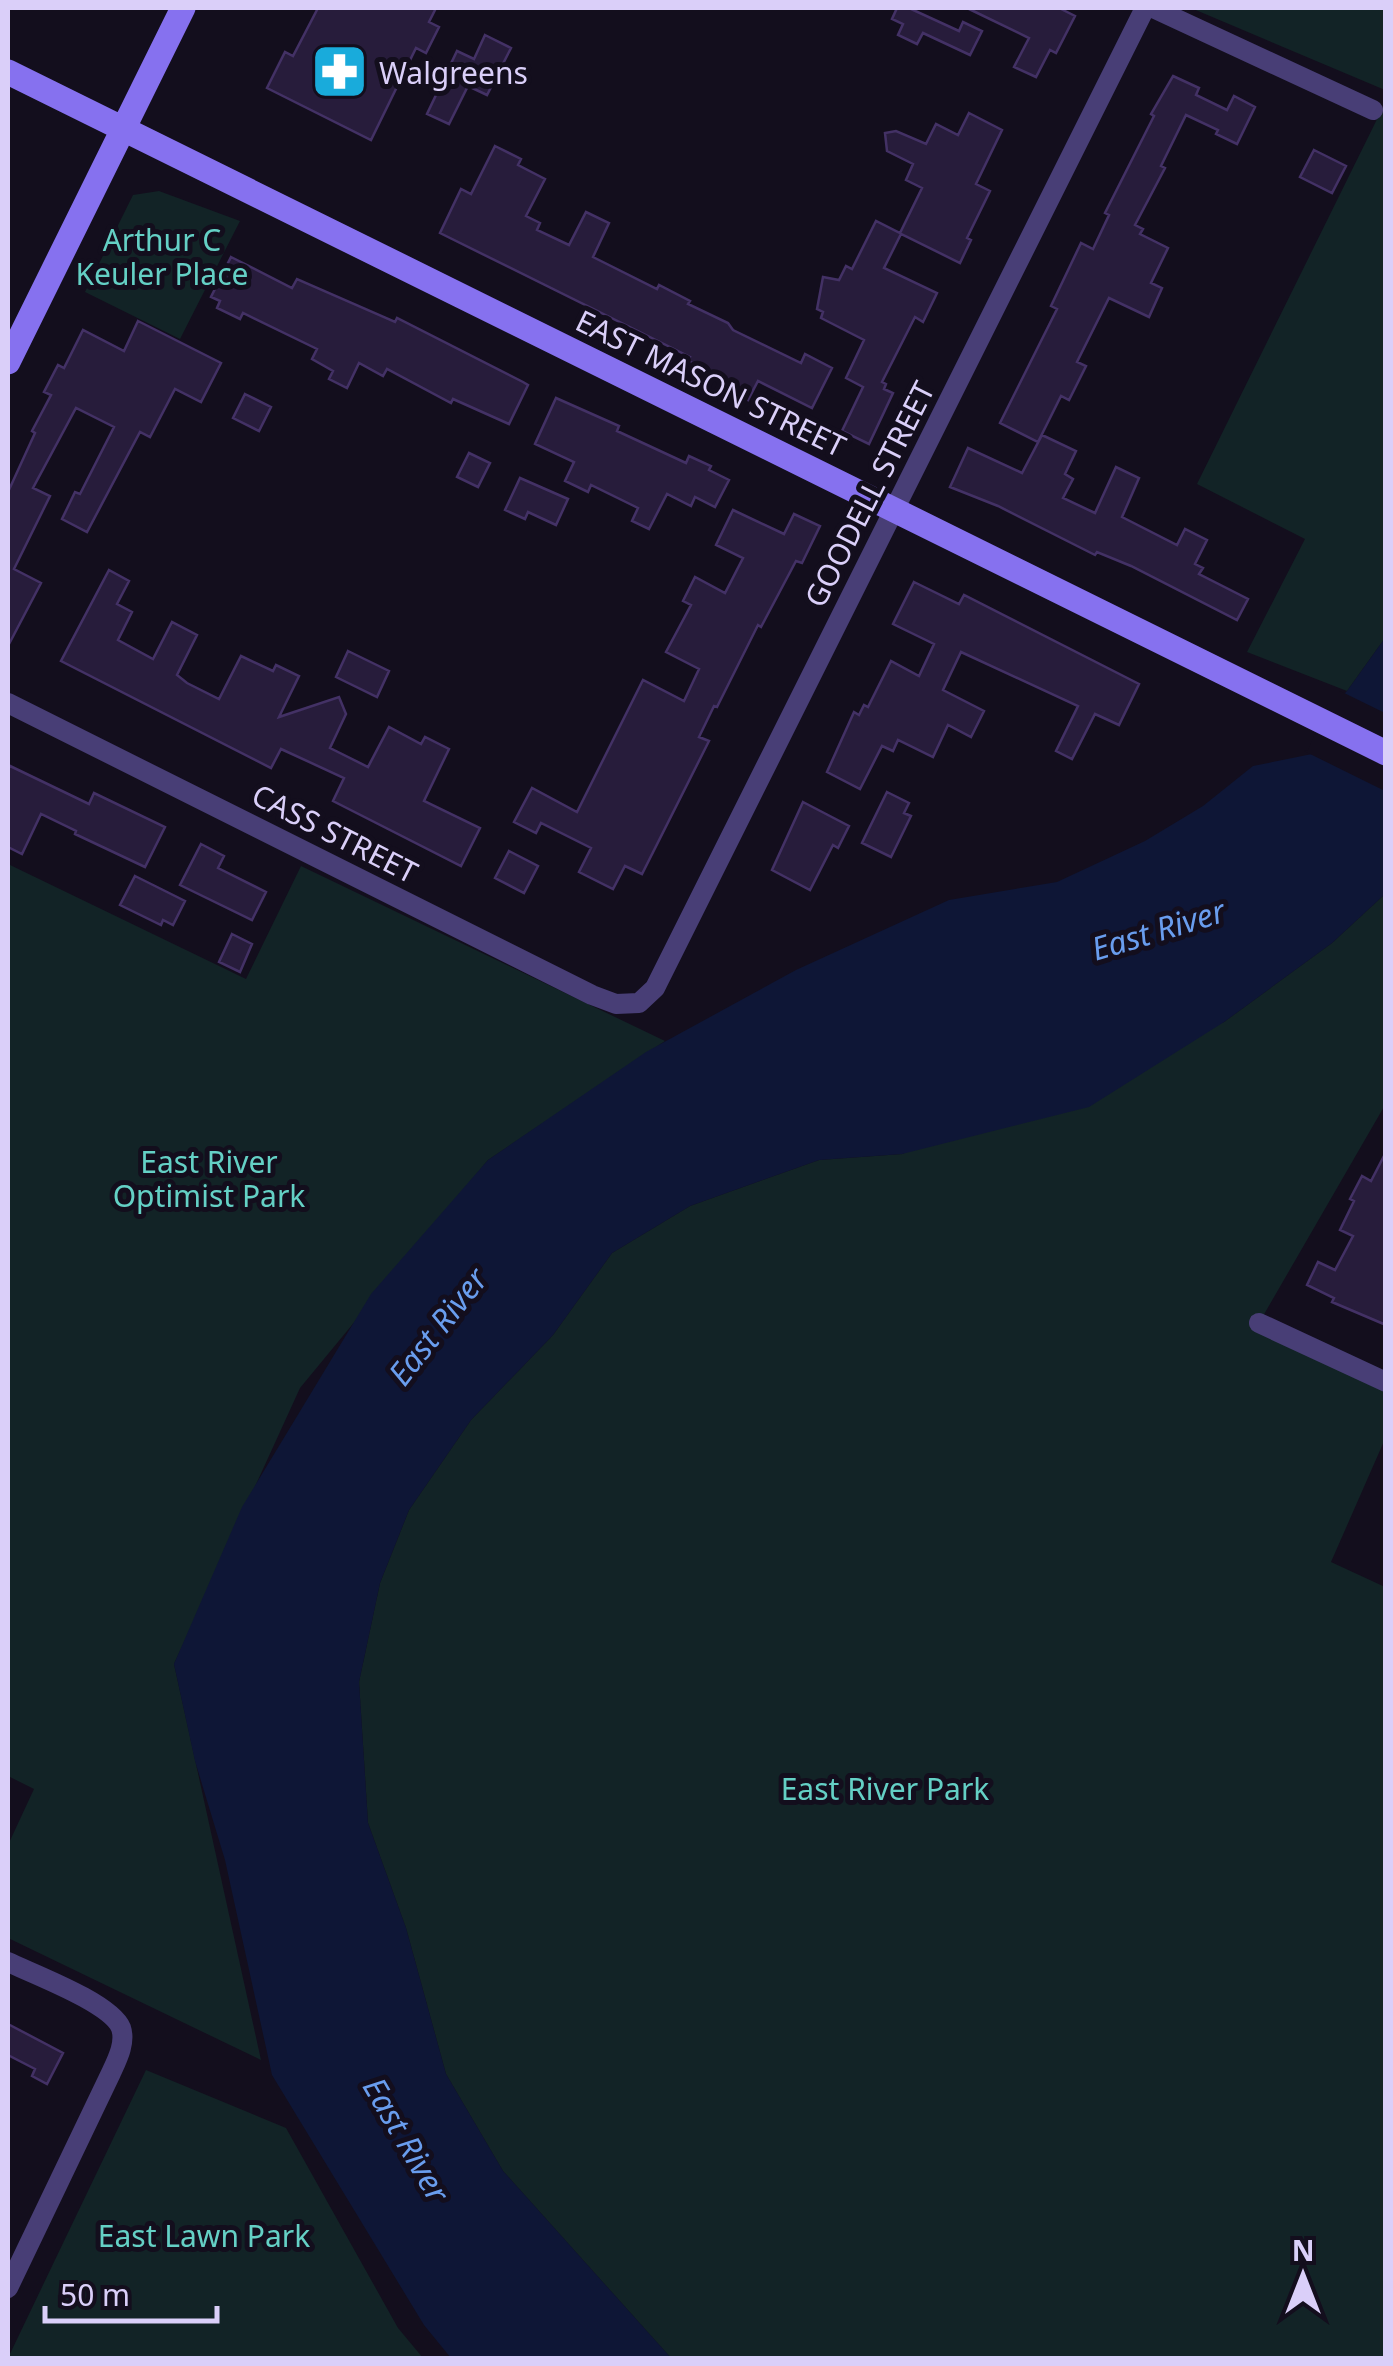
<svg xmlns="http://www.w3.org/2000/svg" width="1393" height="2366" font-family="'Noto Sans',sans-serif">
	<style>
		.green { fill: #122326 }
		.water { fill: #0e1636 }
		.pier { fill: #130e1d }
		.building { fill: #271c3b; stroke: #433165; stroke-width: 2.5 }
		.lines { fill: none; stroke-linecap: round; stroke-linejoin: round }
		.street { stroke: #483e76; stroke-width: 20 }
		.secondary { stroke: #8671ef; stroke-width: 25 }
		.labels { text-anchor: middle; dominant-baseline: central; stroke-width: 10; stroke-linejoin: round; paint-order: stroke }
		.poi-label { font-size: 30px; fill: #dacff9; stroke: #130e1d; text-anchor: start }
		.park-label { font-size: 30px; fill: #64d0c5; stroke: #130e1d }
		.street-label { font-size: 30px; fill: #dacff9; stroke: #130e1d }
		.water-label { font-size: 32px; font-style: italic; fill: #699dee; stroke: #130e1d }
	</style>
	<rect width="100%" height="100%" fill="#130e1d"/>
	<path class="green" d="M1191,8h194v82z
		M1385,103v535l-38,53 -100,-39 58,-113 -108,-55z
		M159,191l81,30 -60,118 -95,-47 48,-97z
		M8,864l238,115 55,-113 364,175 -177,119 -188,228 -126,276 87,396 -253,-122v-93l26,-56 -26,-13z
		M1385,894v211l-126,218 126,59v57l-54,123 54,25v771h-714l-168,-187 -57,-97 -40,-146 -38,-105 -9,-141 21,-99 29,-73 62,-90 82,-85 59,-82 78,-47 129,-46 83,-6 322,-132 108,-79z
		M146,2070l140,58 112,200 25,30h-415z"/>
	<path class="water" d="M1385,638v256l-53,49 -108,79 -135,85 -187,47 -83,6 -129,46 -78,47 -59,82 -82,85 -62,90 -29,73 -21,99 9,141 38,105 40,146 57,97 168,187h-220l-27,-33 -152,-250 -47,-215 -30,-99 -21,-97 68,-157 129,-213 117,-134 158,-108 150,-82 153,-70 108,-18 88,-41 58,-35 50,-40 59,-12 8,-34 27,-29z"/>
	<path class="pier" d="M1340,691l45,22v78l-81,-40 4,-1 19,-45z"/>
	<path class="building" d="M318,8h118l-7,14 10,5 -13,26 -10,-5 -45,92 -104,-52 18,-36 8,4z
		M897,8h12l50,23 4,-9 19,9 -12,24 -47,-22 -6,11 -19,-9 5,-11 -11,-5z
		M967,8h92l16,8 -19,37 -6,-3 -14,27 -22,-10 15,-29z
		M485,35l26,13 -24,47 -19,-9 -19,38 -22,-10 30,-63 17,8z
		M1173,76l26,12 -3,7 31,15 7,-14 21,11 -18,37 -21,-10 2,-4 -32,-15 -25,51 4,2 -30,57 8,4 -3,5 28,14 -17,35 11,5 -13,29 -40,-19 -32,64 9,4 -17,34 -8,-4 -23,46 -38,-19 57,-114 -6,-3 30,-63 12,6 16,-34 -4,-2 49,-97 -3,-2z
		M969,113l33,17 -26,54 14,7 -23,47 4,2 -11,23 -59,-29 -17,34 53,25 -14,29 -8,-5 -33,65 4,2 -2,5 9,4 -24,51 -27,-13 21,-44 -17,-9 18,-38 -43,-22 2,-6 -6,-3 6,-32 16,3 7,-14 6,3 24,-48 24,12 22,-45 -16,-8 7,-16 -26,-13 -2,-18 11,-2 30,13 10,-20 22,11z
		M495,146l26,13 -3,6 27,14 -19,37 14,7 -3,7 32,15 17,-33 23,11 -16,34 64,32 2,-4 31,16 -2,3 40,19 5,7 68,33 4,-9 27,14 -20,40 -54,-27 -10,19 -24,-12 4,-8 -40,-19 2,-4 -250,-124 21,-44 10,5z
		M1314,150l32,16 -14,27 -32,-16z
		M231,257l61,31 5,-9 98,43 2,-4 126,64 5,3 -19,39 -56,-25 -2,4 -64,-34 -4,7 -24,-13 -12,25 -18,-9 4,-8 -21,-12 5,-10 -74,-36 -3,6 -23,-11 3,-7 -9,-4z
		M138,321l83,42 -20,39 -26,-13 -25,48 -10,-5 -53,100 -25,-13 13,-27 5,2 34,-67 -38,-19 -43,80 17,8 -36,73 27,14 -33,63v-154l27,-59 -3,-2 19,-36 -7,-3 14,-27 6,3 19,-38 41,21z
		M245,394l26,13 -12,24 -26,-13z
		M556,398l63,28 -2,5 69,32 3,-7 22,10 -2,4 20,10 -14,27 -20,-10 -4,9 -24,-12 -18,35 -17,-8 6,-13 -47,-23 -3,7 -23,-11 9,-19 -39,-18z
		M1042,435l34,16 -11,23 8,5 -10,19 32,15 21,-46 23,11 -17,39 55,28 8,-16 22,11 -12,24 8,4 -4,6 49,25 -11,21 -106,-54 -34,-14 -2,3 -97,-49 -48,-19 18,-39 54,25z
		M469,453l21,10 -12,24 -21,-10z
		M520,478l48,21 -12,26 -28,-13 -3,7 -20,-9z
		M733,510l51,24 10,-20 26,12 -18,37 -6,-2 -35,66 -3,-2 -41,82 -3,-1 -15,31 10,4 -67,133 -17,-8 -12,23 -34,-17 12,-24 -50,-25 -5,10 -22,-11 18,-34 45,24 66,-132 41,21 15,-32 -33,-17 25,-47 -8,-4 12,-24 30,16 18,-35 -27,-13z
		M109,570l20,11 -12,23 15,8 -14,28 35,19 19,-37 25,13 -20,40 10,8 32,16 22,-43 32,15 3,-6 23,11 -20,41 60,-20 7,17 -16,34 38,19 21,-40 32,17 4,-7 24,12 -25,52 56,27 -19,38 -128,-65 11,-23 -63,-29 -10,19 -210,-107z
		M914,582l45,22 5,-9 175,89 -20,41 -24,-11 -23,45 -16,-8 22,-45 -117,-54 -18,38 41,21 -13,26 -23,-12 -15,32 -35,-17 -5,11 -11,-5 -22,43 -33,-17 27,-60 5,3 5,-10 4,2 23,-46 28,15 15,-32 -41,-20z
		M348,651l41,20 -12,26 -41,-20z
		M8,765l81,39 5,-11 71,34 -20,40 -70,-33 1,-3 -35,-17 -19,40 -14,-7z
		M887,792l22,11 -5,10 7,3 -20,41 -29,-14z
		M803,802l46,24 -11,22 -5,-3 -23,45 -38,-20z
		M201,844l23,12 -6,12 48,24 -14,28 -72,-35z
		M509,851l29,15 -14,27 -29,-15z
		M135,876l50,25 -12,24 -10,-5 -2,5 -41,-20z
		M232,934l20,10 -12,28 -21,-10z
		M1386,1152v173l-54,-23 2,-4 -27,-13 11,-23 17,8 18,-34 -13,-6 14,-29 -4,-2 12,-23 9,5z
		M8,2024l55,29 -16,31 -15,-8 3,-7 -27,-14z"/>
	<g class="lines">
		<path class="street" d="M1153,8l220,102
			M8,703l584,292 24,9 23,-1 16,-15 490,-980
			M1259,1323l127,59
			M8,1962c25,12 103,41 113,66 5,15 -4,32 -10,45l-103,215"/>
		<path class="secondary" d="M8,72l1378,681
			M8,362l175,-354"/>
	</g>
	<defs>
		<symbol id="pharmacy-square" viewBox="-11 -11 22 22"><rect x="-9" y="-9" width="18" height="18" rx="4" fill="#19abdb" stroke="#130e1d"/><path d="M-2-6h4v4h4v4h-4v4h-4v-4h-4v-4h4Z" fill="#fff"/></symbol>
	</defs>
	<g fill-rule="evenodd">
		<use href="#pharmacy-square" x="308" y="40" width="63" height="63"/>
	</g>
	<g class="labels">
		<g class="poi-label">
			<text x="379" y="72">Walgreens</text>
		</g>
		<g class="park-label">
			<text x="162" y="239">Arthur C<tspan x="162" dy="34">Keuler Place</tspan></text>
			<text x="209" y="1161">East River<tspan x="209" dy="34">Optimist Park</tspan></text>
			<text x="885" y="1788">East River Park</text>
			<text x="204" y="2235">East Lawn Park</text>
		</g>
		<g class="street-label">
			<text transform="translate(711 383) rotate(26)">EAST MASON STREET</text>
			<text transform="translate(869 494) rotate(-63)">GOODELL STREET</text>
			<text transform="translate(335 833) rotate(27)">CASS STREET</text>
		</g>
		<g class="water-label">
			<text transform="translate(1158 929) rotate(-17)">East River</text>
			<text transform="translate(437 1326) rotate(-52)">East River</text>
			<text transform="translate(407 2139) rotate(60)">East River</text>
		</g>
	</g>
	<rect width="1393" height="2366" fill="none" stroke="#dacff9" stroke-width="20"/>
	<g transform="translate(1303 2276)" stroke="#130e1d" stroke-width="8" paint-order="stroke">
	<path d="M0-8L18 38L0 25L-18 38Z" fill="#dacff9"/>
	<text y="-15" font-size="28" font-weight="bold" text-anchor="middle" fill="#dacff9">N</text>
	</g>
	<path d="M45 2306v15h172v-15" fill="none" stroke="#dacff9" stroke-width="5"/>
	<text x="60" y="2306" font-size="30" fill="#dacff9" stroke="#130e1d" stroke-width="8" paint-order="stroke">50 m</text>
</svg>
